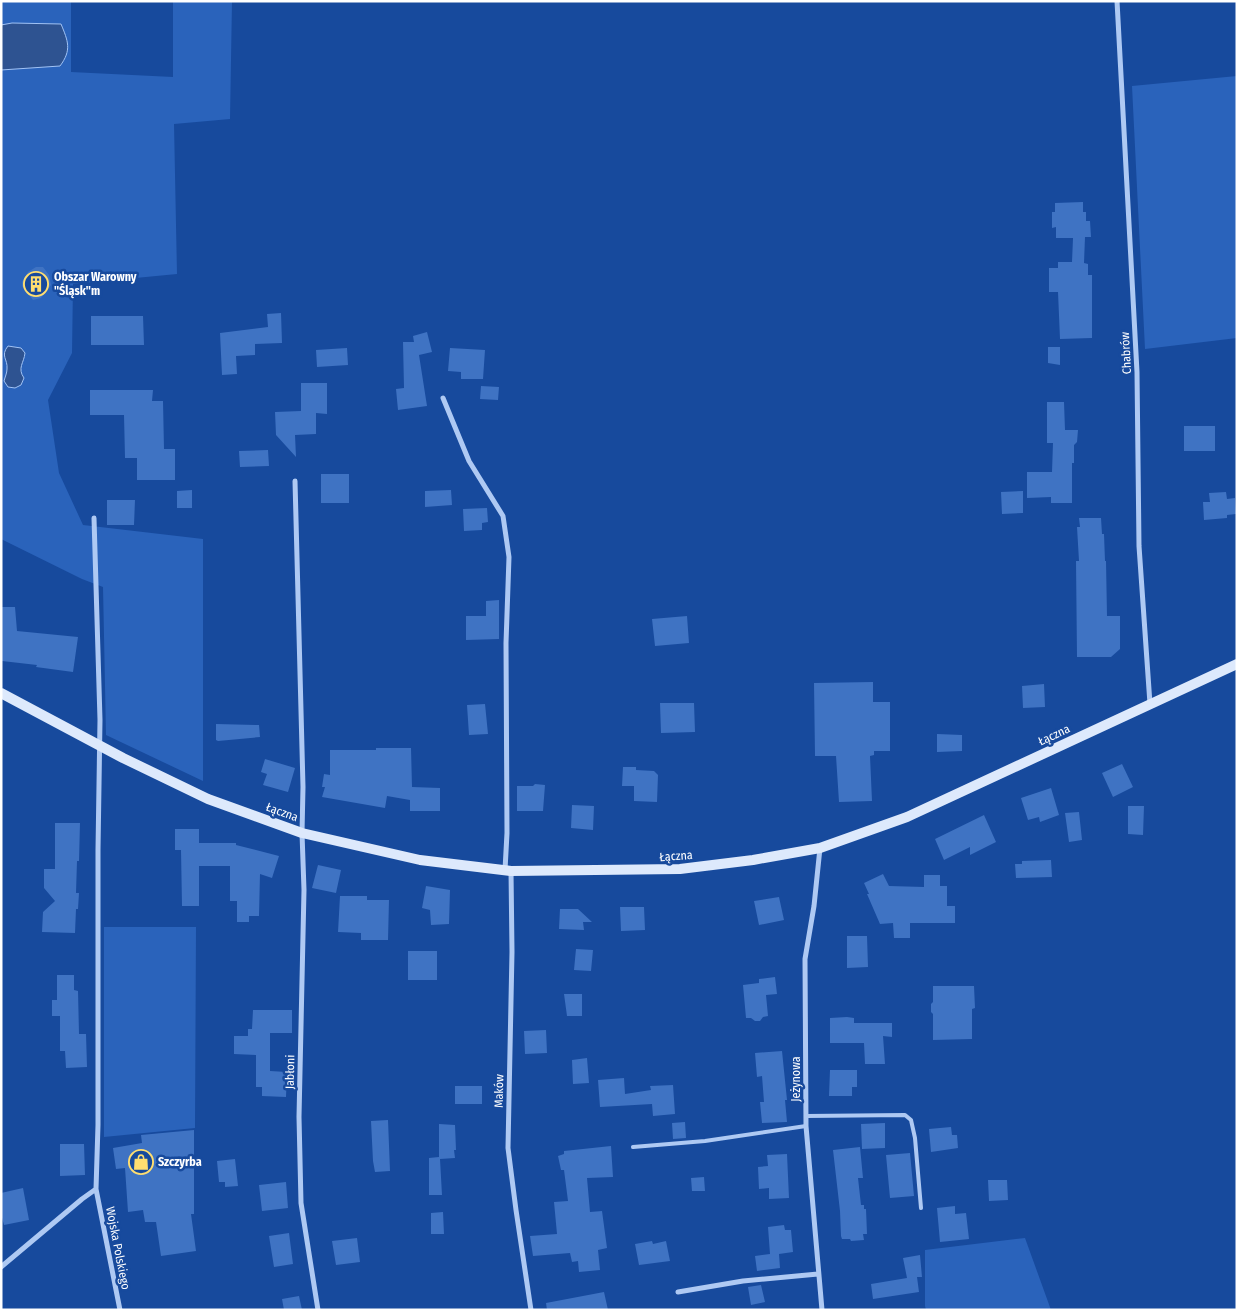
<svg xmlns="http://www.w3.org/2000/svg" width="1238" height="1311" font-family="'Fira Sans Condensed',sans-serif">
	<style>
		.green { fill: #2a63bb }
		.water { fill: #2e5391; stroke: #a1c3f5 }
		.building { fill: #3f73c3 }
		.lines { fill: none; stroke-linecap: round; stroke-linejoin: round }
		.lane { stroke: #aec9f3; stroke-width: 4 }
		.street { stroke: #aec9f3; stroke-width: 5 }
		.secondary { stroke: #dde9fc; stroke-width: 10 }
		.labels { text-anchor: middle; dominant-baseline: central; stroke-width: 5; stroke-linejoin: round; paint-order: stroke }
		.poi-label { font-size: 12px; font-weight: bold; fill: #fff; stroke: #174a9d; text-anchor: start }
		.street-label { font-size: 12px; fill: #fff; stroke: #174a9d }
	</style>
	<rect width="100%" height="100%" fill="#174a9d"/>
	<path class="green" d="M1,1h70v71l102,5v-76h59l-2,118 -56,5 3,150 -104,10 -1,69 -24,47 11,73 24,52 120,14v242l-97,-46 -3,-148 -21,-8 -81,-40z
		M1237,76v262l-92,11 -13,-263z
		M104,927h92l-1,201 -91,9z
		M1025,1238l26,72h-125l-1,-4v-56z"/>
	<path class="water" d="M12,23l49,1c7,17 11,26 -1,42l-59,4v-45z
		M8,346l13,2 4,5c-1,10 -8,15 -1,25l-3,7 -6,3 -7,-1 -4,-6c1,-4 3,-8 3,-12 1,-10 -7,-13 1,-23z"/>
	<path class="building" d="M1083,202v10h3v9h4l1,16h-6l-1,26 4,1v11h4v63l-32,1 -2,-47h-9v-24h9v-6h14l1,-24h-17v-11l-4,1v-16h3v-9z
		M36,267h7l6,8 2,10 -10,13 -8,2 -11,-14v-4l6,-10z
		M281,313l1,30 -27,1v11l-19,1 1,18 -15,1 -2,-42 48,-6 -1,-13z
		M91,316h52l1,29h-53z
		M427,332l5,20 -13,3 8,51 -29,4 -2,-21 8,-1 -1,-46h11l-1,-6z
		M1048,347h12v18l-12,-2z
		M347,348l1,17 -31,2 -1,-17z
		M450,348l35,2 -2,29h-22v-7l-13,-1z
		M301,383h26v31l-11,-1v21l-21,1 1,22 -20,-22 -1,-23 26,-1z
		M481,386l18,1 -1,13 -18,-1z
		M90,390h63l-1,11h11l1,48h11v31h-38v-22h-12l-1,-43h-34z
		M1047,402h17l1,28h13l-1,12 -3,3v18h-2v40h-21v-6l-24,1v-26h25l1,-29h-6z
		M1184,426h31v25h-31z
		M268,450l1,16 -29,1 -1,-16z
		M321,474h28v29h-28z
		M192,490v18h-15v-17z
		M451,490l1,15 -27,2v-16z
		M1023,491v22l-21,1 -1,-22z
		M1226,492l1,7 8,-1 1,16 -9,1v3l-23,2 -1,-18h7l-1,-9z
		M107,500h28l-1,25h-27z
		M487,508l1,14 -6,1v7l-18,1 -1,-22z
		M1079,518h22l1,16h2l1,27h1l1,55h13v33l-9,8h-34l-1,-96h3l-2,-34h3z
		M499,600v39l-33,1v-24h20v-15z
		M1,607h14l2,24 61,6 -5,35 -37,-5 1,-2 -35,-4z
		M687,616l2,27 -34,3 -3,-27z
		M873,682v20h17v49h-16v4l-4,1 2,45 -33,1 -3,-46h-21l-1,-73z
		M1044,684l1,23 -22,1 -1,-22z
		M660,703h34l1,29 -34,1z
		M485,704l3,30 -19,1 -2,-30z
		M216,724l43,1 1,12 -42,4 -2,-1z
		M937,734l25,1v16l-25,1z
		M376,748h35l1,39 28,1v23h-30v-11l-23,-4 -2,12 -63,-11 3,-10h-3l2,-13 6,1v-25h46z
		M265,759l30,9 -7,24 -25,-7 4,-11 -6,-2z
		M1122,764l11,23 -20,10 -11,-24z
		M623,767h13v3l18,1 4,4 -1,27 -23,-1v-15h-12z
		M535,784l10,1 -2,26h-26v-25h16z
		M1051,788l8,27 -19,7 -1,-5 -11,3 -7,-22z
		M572,805l22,1 -1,24 -22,-2z
		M1128,806h16l-1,29 -15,-1z
		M1079,812l3,28 -13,2 -4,-29z
		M984,815l12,27 -26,13v-8l-26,13 -9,-21z
		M55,823h25l-1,38h-2l-1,32h3l-1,16h-2l-1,24 -33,-1 1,-20 12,-11 -11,-13v-19h11z
		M175,829h24v14h37v2l43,11 -7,22 -12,-4 -1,42h-10v6h-12v-21h-7v-35h-31v40h-17l-1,-56h-6z
		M1051,860l1,17 -36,1 -1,-14h7v-3z
		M318,865l23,5 -5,23 -24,-5z
		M883,874l6,12 35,1v-12h16v11h7v20h8v17h-45v15h-16l-1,-15 -13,1 -13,-30h2l-5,-11z
		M426,886l24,4 -1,34 -18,1 -1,-15 -8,-2z
		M340,896h27v4h22l-1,40h-27v-7l-23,-1z
		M779,897l5,23 -25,5 -5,-24z
		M620,907h24l1,23 -24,1z
		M560,909h18l14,13h-9l1,8 -25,-1z
		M847,936h20l1,31 -21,1z
		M576,949l17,1 -2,21 -17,-1z
		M408,951h29v29h-29z
		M57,975h17v15l4,1 1,43h7l1,33 -21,1 -1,-17h-5v-35h-8v-16h5z
		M775,977l2,17 -11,1 2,21 -5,1 -3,4h-5l-4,-3h-5l-3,-33 16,-2v-4z
		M933,986h41l1,22 -3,1v30l-39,1v-26l-2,-2v-8l2,-2z
		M564,994h18v22h-15z
		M253,1010h39v23h-22v38l17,1 -1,25 -24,-1v-9h-6v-32l-22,-1v-18h14v-7h4z
		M847,1017l7,1v5h38v14l-9,-1 2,28h-20l-1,-21h-34v-25z
		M546,1030l1,23 -22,1 -1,-23z
		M782,1051l5,49h-2l2,22 -25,1 -2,-21h4l-2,-26 -5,1 -2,-24z
		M587,1058l2,25 -16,1 -1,-24z
		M830,1070h27v17h-5v9h-23z
		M624,1078l1,16 26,-4 -1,-4 23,-1 2,29 -22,2 -1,-12 -52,3 -2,-27z
		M455,1086h27v18h-27z
		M388,1120l2,51 -15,1 -2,-11 -2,-40z
		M685,1122l1,16 -13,1 -1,-16z
		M885,1123v25l-23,1 -1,-25z
		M439,1124l16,1 1,25h-2l1,8 -15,1 2,36h-13v-37l10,-1z
		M951,1127l1,8h5l1,13 -27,4 -2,-23z
		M194,1130v84h-3l5,37 -35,5 -5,-34h-11l-2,-12 -15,2 -3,-44 -9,1 -3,-21 29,-5 -1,-8z
		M60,1144h24l1,31 -25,1z
		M611,1146l2,31 -26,1 3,34 12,-1 5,37 -9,2 2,20 -21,2 -1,-11 -6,1 -2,-9 -37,3 -3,-20 27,-2 -3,-32 14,-1 -4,-31h-3l-3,-14 6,-2v-3z
		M860,1147l3,31h-5l3,27h3v4h2l1,25h-4l1,6 -13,1 -1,-2h-8l-1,-3 -1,-25 -7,-61z
		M910,1153l4,43 -24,2 -4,-43z
		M787,1154l2,44 -20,1v-11l-10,1 -1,-22 10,-1 -1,-11z
		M235,1159l3,27 -13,1v-5h-6l-2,-21z
		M704,1177l1,14h-13l-1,-13z
		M988,1180h19l1,20 -19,1z
		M286,1182l2,26 -26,3 -3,-26z
		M23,1188l6,32 -25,5 -3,-11v-21z
		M955,1206v8l11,-1 3,26 -29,3 -3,-34z
		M443,1212l1,22h-13v-21z
		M784,1225l1,5h6l2,22 -14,2 1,14 -23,3 -2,-15 15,-2 -2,-27z
		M289,1233l4,31 -19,3 -5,-31z
		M357,1238l3,24 -24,3 -4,-24z
		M652,1241l1,3 13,-3 4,20 -31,4 -4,-21z
		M920,1255l2,22h-5l2,15 -46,7 -2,-15 36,-6 -4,-20z
		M761,1285l4,17 -14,3 -3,-18z
		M604,1292l4,18h-61l-1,-7z
		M299,1296l3,14h-18l-2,-11z"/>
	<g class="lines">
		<path class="lane" d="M806,1116l99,-1 6,5 4,18 6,70
			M633,1147l72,-6 101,-15"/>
		<path class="street" d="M1117,1l20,371 2,174 11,158
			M443,398l26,63 34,55 6,41 -3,86 1,190 -2,37
			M295,481l8,306 -1,46 2,57 -5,227 2,86 17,107
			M820,848l-6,58 -9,53 1,167 16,184
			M511,871l1,81 -4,196 8,62 15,100
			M96,1189l24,121
			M1,1267l81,-68 14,-10 2,-64v-275l2,-130 -6,-202
			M678,1292l65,-11 75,-7"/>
		<path class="secondary" d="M1,693l122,65 85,41 94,34 118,27 91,11 169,-2 73,-9 67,-12 87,-31 330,-153"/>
	</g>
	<defs>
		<symbol id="building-ring" viewBox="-11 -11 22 22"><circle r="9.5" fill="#174a9d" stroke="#ffde70" stroke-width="1.5"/><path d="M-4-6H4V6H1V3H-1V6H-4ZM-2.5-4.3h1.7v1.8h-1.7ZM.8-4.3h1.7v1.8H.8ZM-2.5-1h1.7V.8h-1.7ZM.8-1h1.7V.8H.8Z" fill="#ffde70"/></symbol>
		<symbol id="shop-ring" viewBox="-11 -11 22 22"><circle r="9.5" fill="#174a9d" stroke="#ffde70" stroke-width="1.5"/><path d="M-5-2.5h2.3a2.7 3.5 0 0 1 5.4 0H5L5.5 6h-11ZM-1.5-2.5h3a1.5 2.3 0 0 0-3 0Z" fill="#ffde70"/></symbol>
	</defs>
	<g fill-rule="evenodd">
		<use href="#building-ring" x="22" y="270" width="28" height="28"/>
		<use href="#shop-ring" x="127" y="1148" width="28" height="28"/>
	</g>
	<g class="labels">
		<g class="poi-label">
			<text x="54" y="277">Obszar Warowny<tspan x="54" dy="14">"Śląsk"m</tspan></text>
			<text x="158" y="1162">Szczyrba</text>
		</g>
		<g class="street-label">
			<text transform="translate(1126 353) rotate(-93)">Chabrów</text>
			<text transform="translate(1054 735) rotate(-25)">Łączna</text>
			<text transform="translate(282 812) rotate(20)">Łączna</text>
			<text transform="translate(676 856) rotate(-4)">Łączna</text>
			<text transform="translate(290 1072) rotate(-89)">Jabłoni</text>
			<text transform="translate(796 1079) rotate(-90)">Jeżynowa</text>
			<text transform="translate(499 1091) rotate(-89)">Maków</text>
			<text transform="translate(118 1248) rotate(79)">Wojska Polskiego</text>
		</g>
	</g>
	<rect width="1238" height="1311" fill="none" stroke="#ffffff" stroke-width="5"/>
</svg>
